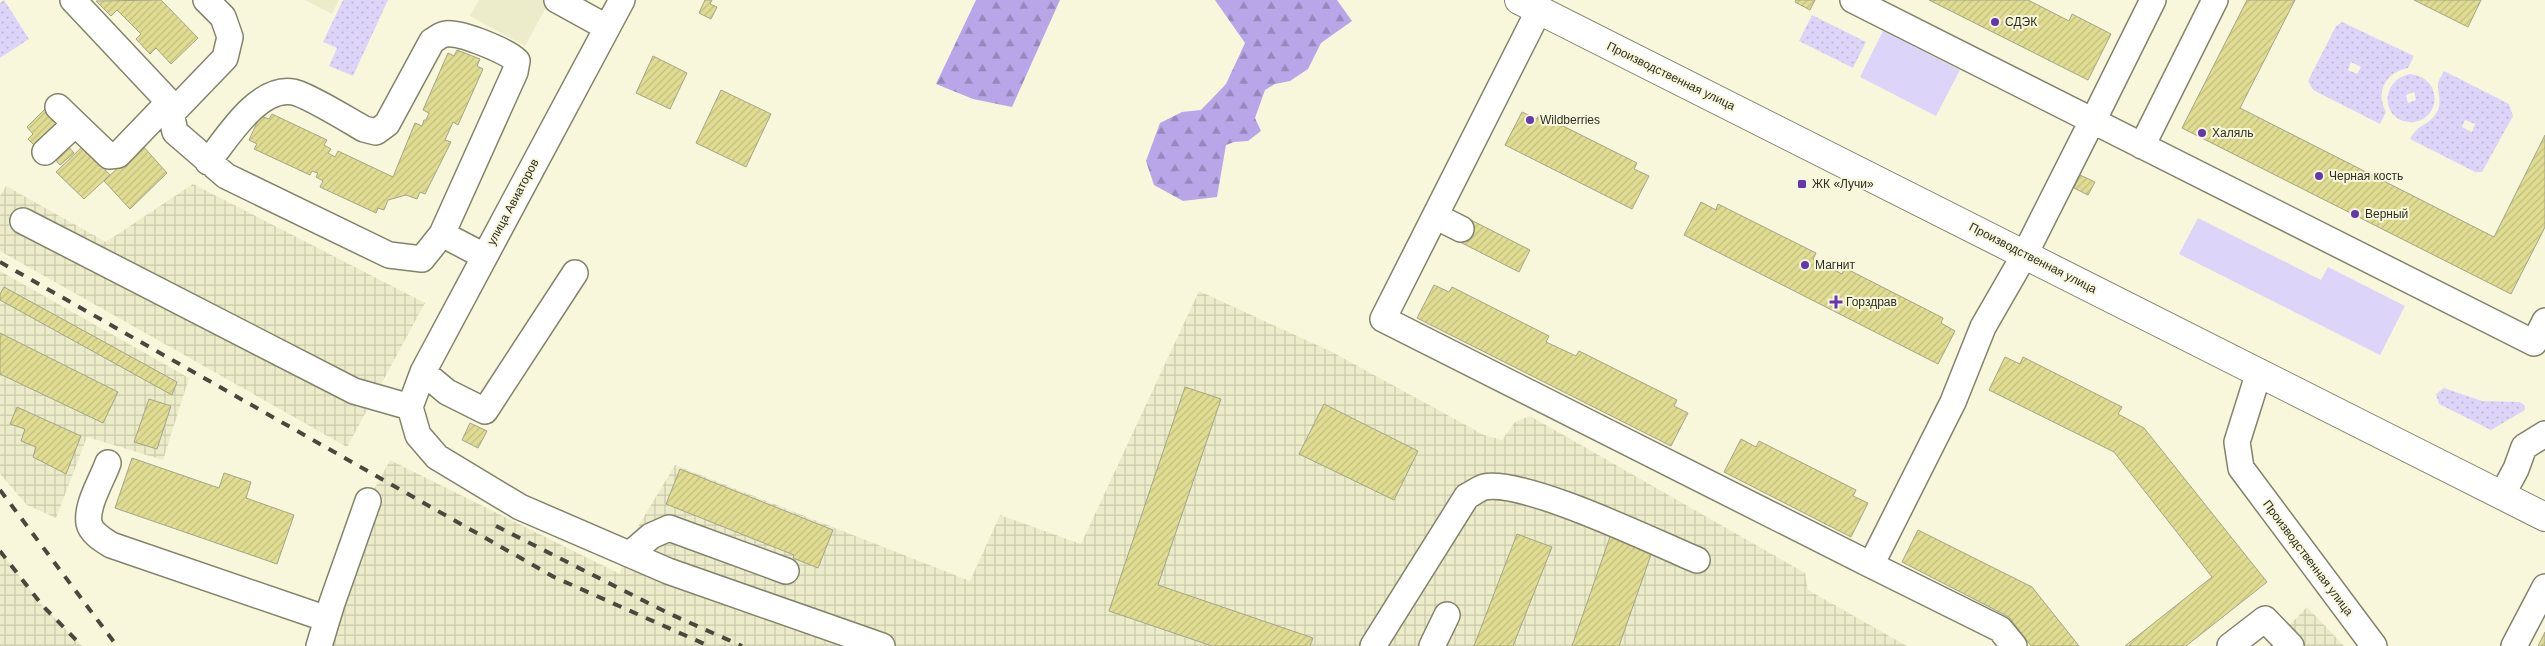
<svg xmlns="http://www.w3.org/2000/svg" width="2545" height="646" font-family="Arial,sans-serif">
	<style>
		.built { fill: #ececca }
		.industrial { fill: url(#industrial-grid) }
		.grass { fill: url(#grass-dots); fill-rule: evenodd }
		.forest { fill: url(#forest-firs) }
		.garden { fill: #ddd4f9 }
		.building { fill: url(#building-hatch); stroke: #a5a48b }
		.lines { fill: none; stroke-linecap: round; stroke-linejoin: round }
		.minor-casing { stroke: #83836b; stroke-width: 28 }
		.major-casing { stroke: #83836b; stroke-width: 30 }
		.minor { stroke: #fff; stroke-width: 25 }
		.major { stroke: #fff; stroke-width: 28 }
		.rail { stroke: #48483c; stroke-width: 4; stroke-dasharray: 9 9; stroke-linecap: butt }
		.poi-dot { fill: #6537af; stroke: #f8f7dc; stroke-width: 2 }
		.labels { text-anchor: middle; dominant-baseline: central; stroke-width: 4; stroke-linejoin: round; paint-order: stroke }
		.poi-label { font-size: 12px; fill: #2e2e24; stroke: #f8f7dc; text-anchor: start }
		.street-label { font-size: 12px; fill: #2e2e24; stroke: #f8f7dc }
	</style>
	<defs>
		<pattern id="industrial-grid" width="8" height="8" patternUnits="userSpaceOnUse" patternTransform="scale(1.25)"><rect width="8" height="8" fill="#ececca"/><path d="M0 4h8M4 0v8" fill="none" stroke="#cbcbad"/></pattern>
		<pattern id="grass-dots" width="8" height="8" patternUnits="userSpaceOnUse" patternTransform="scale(1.25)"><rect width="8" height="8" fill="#ddd4f9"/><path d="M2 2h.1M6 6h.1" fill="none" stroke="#beb6d5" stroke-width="1.8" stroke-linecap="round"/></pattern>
		<pattern id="forest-firs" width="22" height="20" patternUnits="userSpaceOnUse" patternTransform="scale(1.25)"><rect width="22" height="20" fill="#b8a6e9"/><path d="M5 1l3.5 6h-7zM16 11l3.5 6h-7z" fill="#9688bd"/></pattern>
		<pattern id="building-hatch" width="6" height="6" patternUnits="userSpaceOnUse" patternTransform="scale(1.25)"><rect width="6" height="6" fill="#e0dd92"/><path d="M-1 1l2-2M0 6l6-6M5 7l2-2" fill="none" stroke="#c0be7e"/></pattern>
	</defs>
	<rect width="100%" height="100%" fill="#f8f7dc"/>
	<path class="built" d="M305,0h34l-7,14z
		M479,0h71l-25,46 -55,-30z"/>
	<path class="industrial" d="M193,184l232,119 -78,144 -347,-196v-55l6,-10 100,56z
		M0,271l189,107 -26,82 -76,-23 -31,81 -29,-13 -27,-31z
		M1199,291l133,61 152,83 18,5 13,-18 15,-6 275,157 3,17 99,56h-1602l26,-43 37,-102 22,-41 230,114 4,-24 51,-85 295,116 30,-66 81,29z
		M0,551l42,54 40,41h-82z
		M2307,607l37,39h-75z"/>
	<path class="grass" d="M4,0l25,39 -29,19v-55z
		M343,0h45l-35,76 -24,-10 8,-18 -14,-6z
		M1812,15l54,27 -13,26 -54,-27z
		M2342,22l72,34 -6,12c-22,4 -33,24 -22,44l-6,12 -67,-34 -5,-9 28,-55zM2351,62l10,5 -4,7 -9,-4z
		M2444,71l65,33 4,12 -31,56h-7l-65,-33c9,-17 18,-12 27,-27 5,-10 1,-17 1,-26 -1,-4 4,-11 6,-15zM2465,120l10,4 -3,8 -10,-5z
		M2410,74c36,4 30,51 -2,48 -29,-4 -26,-43 2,-48zM2414,92l2,8 -8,3 -2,-8z
		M2444,388l38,13 38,1 5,4v4l-34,20 -52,-26 -3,-10z"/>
	<path class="forest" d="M976,0h84l-48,107 -39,-8 -37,-15z
		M1215,0h122l15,21 -31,22 -13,26 -18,12 -15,3 -10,6 -10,28 6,13 -13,10 -14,1 -8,3 -9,52 -34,4 -29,-16 -8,-24 14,-38 22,-11 19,-2 25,-26 19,-41z"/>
	<path class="garden" d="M1883,31l77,39 -24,46 -76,-39z
		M2198,218l123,62 7,-13 77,39 -25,49 -201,-101z"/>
	<path class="building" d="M161,0l37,38 -27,26 -15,-16 -6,6 -14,-15 5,-5 -24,-24 -6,6 -15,-15z
		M705,0h7l-2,4 7,3 -6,12 -12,-6z
		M1796,0h19l-5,10 -15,-8z
		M1929,0h99l41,21 3,-7 39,20 -23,46z
		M2247,0h48l-55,108 254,129 51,-102v92l-34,67 -329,-166z
		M2414,0h67l-13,27z
		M457,50l23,9 -3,7 6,3 -25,56 -5,-3 -8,18 6,2 -26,52 -5,-2 -3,7 -11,-4 -18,5 -4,10 -6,-2 -2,5 -56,-26 3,-6 -7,-4 2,-4 -6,-2 -2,4 -56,-26 3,-5 -8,-4 11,-24 9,3 3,-5 55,26 -3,5 7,4 -3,4 7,4 3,-6 55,26 22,-54 7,3 2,-6h2l3,-7 -6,-3 25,-57 6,3z
		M653,56l34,17 -17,36 -34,-16z
		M721,90l50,24 -25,53 -50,-24z
		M46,108l14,14 -24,25 -8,-8 5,-5 -6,-7z
		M1522,112l15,7 2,-5 98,49 -3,6 15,7 -17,33 -127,-64z
		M66,144l8,9 -14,12 -8,-9z
		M142,145l25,28 -37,36 -26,-28z
		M83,146l27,29 -26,24 -28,-27z
		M2080,175l15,7 -7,13 -14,-7z
		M1701,202l15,8 2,-6 98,49 -3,6 29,15 3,-6 98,50 -2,5 14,8 -17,33 -254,-129z
		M1467,218l63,32 -11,22 -63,-32z
		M1434,285l15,7 3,-5 97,49 -3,6 30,14 3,-5 98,49 -3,6 14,7 -17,33 -254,-128z
		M4,287l173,95 -5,13 -172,-95v-6z
		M0,333l118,59 -15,31 -103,-49z
		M2005,357l15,7 3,-7 99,50 -4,7 26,14 123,154 -81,64h-61l87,-69 -98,-125 -125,-62z
		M1185,387l36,12 -63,186 155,53 -3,8h-98l-103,-35z
		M149,399l22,7 -14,43 -23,-7z
		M1324,404l94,47 -24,49 -95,-46z
		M17,407l64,29 -15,38 -33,-17 3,-10 -15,-6 4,-12 -15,-5z
		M470,423l17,8 -9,17 -16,-8z
		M1741,439l15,8 3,-6 97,49 -3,6 15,7 -17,34 -127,-65z
		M132,458l87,30 5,-15 27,9 -5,16 48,17 -17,49 -162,-56z
		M680,469l153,61 -15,38 -25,-10 1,-3 -128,-51z
		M1918,530l114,57 47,59h-48l-22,-29 -107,-55z
		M1517,534l35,13 -39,99h-39z
		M1611,534l42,15 -34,97h-47z
		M2545,632v14h-7z"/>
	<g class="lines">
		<defs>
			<path id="minor" d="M73,0l96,102 6,30 51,44 163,79 33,4 20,-25 42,22
				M557,0l49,27
				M1853,0l681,343 11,-22
				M1539,10l-156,309 488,246 82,-163 30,-75 42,-73 67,-133
				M58,107l51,49 9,-1 51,-53
				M172,113l53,-55 5,-21 -7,-20 -17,-17
				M2093,121l60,-121
				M2142,146l73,-146
				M45,152l30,-28
				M208,162c19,-24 50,-76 85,-70 13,2 57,29 71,37l12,3 11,-8 45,-83c4,-2 9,-7 14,-7 15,-2 61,17 71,27l-2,11 -73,162
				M1435,216l26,13
				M23,221l331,170 56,16
				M423,372l24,20 38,19 90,-138
				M2259,372l-22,70 4,26 133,178
				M410,407l8,28 19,22 83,50 148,64 214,75
				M410,407l13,-35 199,-372
				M108,463c-6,17 -22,42 -19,60 2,10 14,17 22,22l216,74
				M2502,495l14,-26 8,-22 21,-13
				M630,554l21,-18 18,-8 117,43
				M1871,565l129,64 14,17
				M319,646l13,-43 36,-102
				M1373,646l94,-150c5,-2 11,-7 17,-9 41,-8 170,55 213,73
				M1432,646l15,-31
				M2230,646l35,-27 26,27
				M2514,646l31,-59"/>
			<path id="major" d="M1519,0l1026,517"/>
		</defs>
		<use href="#minor" class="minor-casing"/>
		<use href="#major" class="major-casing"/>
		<use href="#minor" class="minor"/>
		<use href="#major" class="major"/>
		<path class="rail" d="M0,262l554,315 155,69
			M0,490l117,156
			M496,526l172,87 74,33
			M0,551l42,54 40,41"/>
	</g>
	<g class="poi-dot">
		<circle cx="1995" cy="22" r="5"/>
		<circle cx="1530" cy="120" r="5"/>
		<circle cx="2202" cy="133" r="5"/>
		<circle cx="2319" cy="176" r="5"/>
		<rect x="1797" y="179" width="10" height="10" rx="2.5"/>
		<circle cx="2355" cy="214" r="5"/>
		<circle cx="1805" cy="265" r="5"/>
		<path d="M1833.5 294.5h5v5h5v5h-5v5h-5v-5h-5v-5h5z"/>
	</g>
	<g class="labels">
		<g class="poi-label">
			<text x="2005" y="22">СДЭК</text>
			<text x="1540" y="120">Wildberries</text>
			<text x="2212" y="133">Халяль</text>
			<text x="2329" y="176">Черная кость</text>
			<text x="1812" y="184">ЖК «Лучи»</text>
			<text x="2365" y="214">Верный</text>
			<text x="1815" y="265">Магнит</text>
			<text x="1846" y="302">Горздрав</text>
		</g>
		<g class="street-label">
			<text transform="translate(1671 76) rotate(26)">Производственная улица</text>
			<text transform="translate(513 202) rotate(-62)">улица Авиаторов</text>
			<text transform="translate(2033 258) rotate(27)">Производственная улица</text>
			<text transform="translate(2308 558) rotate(53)">Производственная улица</text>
		</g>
	</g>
</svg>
